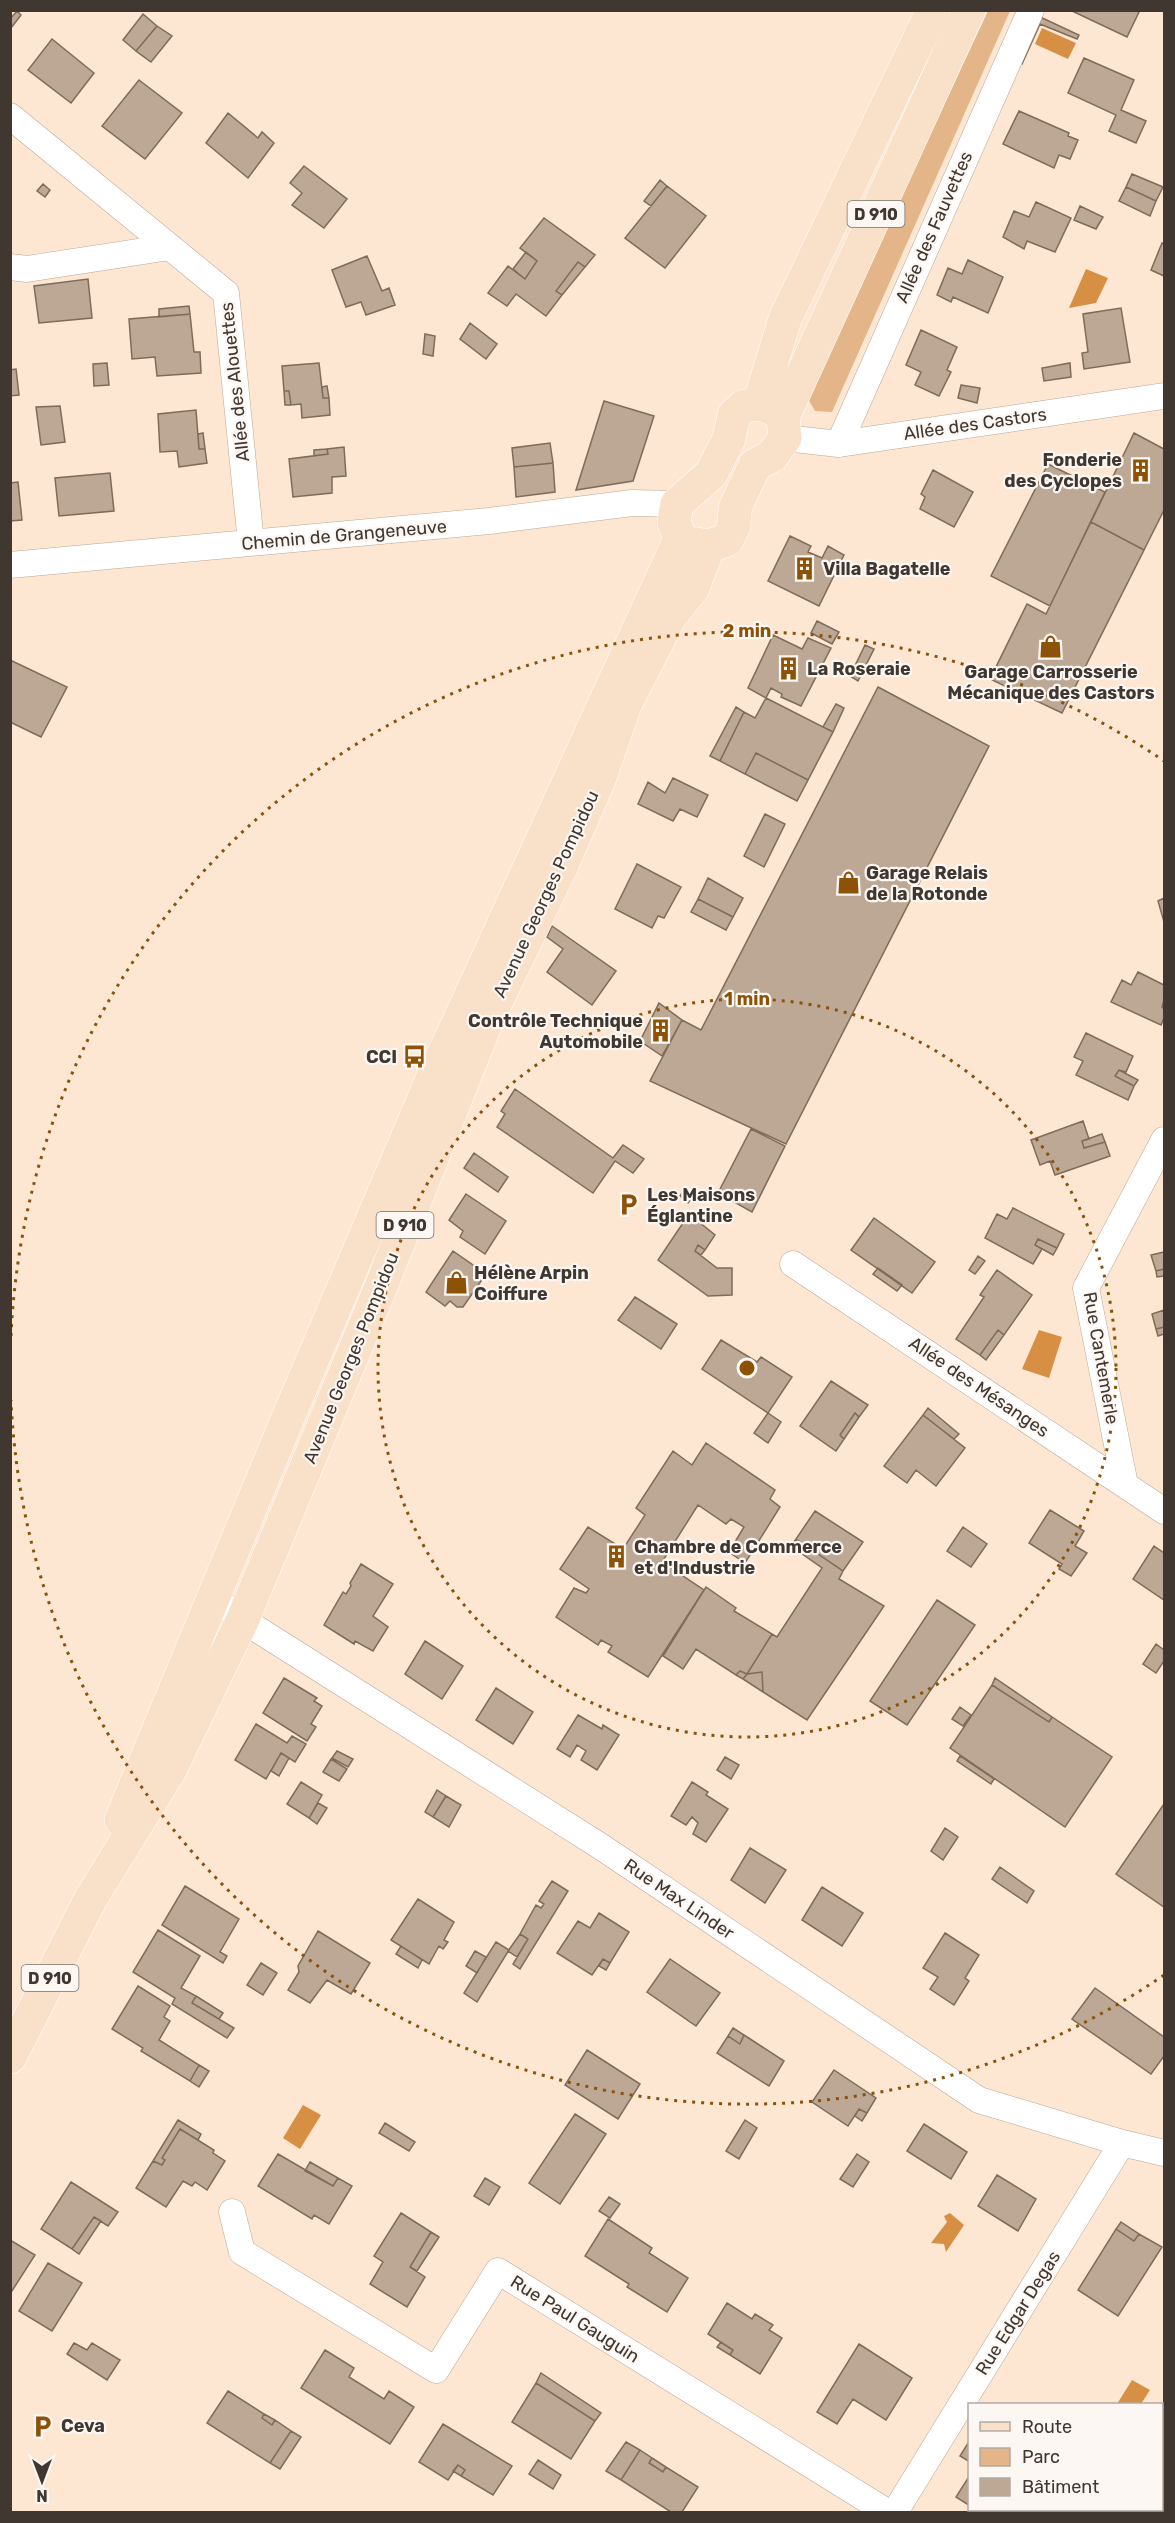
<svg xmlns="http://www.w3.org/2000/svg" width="1175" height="2523" font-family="Rubik,sans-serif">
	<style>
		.green { fill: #e4b588 }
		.water { fill: #d78f43 }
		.building { fill: #bda895; stroke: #7e6b59; stroke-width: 1.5 }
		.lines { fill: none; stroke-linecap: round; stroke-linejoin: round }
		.minor-casing { stroke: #bca794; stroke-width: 27 }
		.primary-casing { stroke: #fff; stroke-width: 34 }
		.minor { stroke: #fff; stroke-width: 26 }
		.primary { stroke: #f9e0c8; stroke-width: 33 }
		.ring { fill: none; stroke: #8b5208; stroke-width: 3; stroke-dasharray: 3 6 }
		.labels { text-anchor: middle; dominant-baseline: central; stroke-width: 4.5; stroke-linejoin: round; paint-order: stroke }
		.shield { fill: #fcf7f3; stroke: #78716a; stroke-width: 1.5 }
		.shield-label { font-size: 16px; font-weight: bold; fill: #403730 }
		.street-label { font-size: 18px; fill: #403730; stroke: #fcf7f3 }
		.poi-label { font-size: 18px; font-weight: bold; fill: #403730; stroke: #fcf7f3; text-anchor: start }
		.centre { fill: #8b5208; stroke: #fcf7f3; stroke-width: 3 }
		.ring-label { font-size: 18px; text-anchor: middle; font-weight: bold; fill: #8b5208; stroke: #fcf7f3; stroke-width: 4.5; stroke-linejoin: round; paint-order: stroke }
	</style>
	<rect width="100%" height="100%" fill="#fde6d2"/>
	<path class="green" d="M988,11h22l-178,401 -17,-1 -8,-14z"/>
	<path class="water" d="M1042,28l34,15 -8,16 -33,-15z
		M1086,269l22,9 -12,25 -27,5z
		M1039,1330l23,7 -13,41 -27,-9z
		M303,2105l18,10 -21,34 -17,-11z
		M950,2213l14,12 -18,27 -2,-8 -13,-1 16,-21 -3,-6z
		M1132,2380l18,10 -9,14h-24z"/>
	<path class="building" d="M1070,10h70l-13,27z
		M17,11l4,4 -10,13 -1,-9z
		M143,14l14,12 -21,25 -13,-11z
		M1038,16l41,19 -2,4 -37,-15 -18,40 -4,-2z
		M157,26l15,10 -21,26 -15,-11z
		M52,39l42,34 -23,30 -43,-33z
		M1084,58l50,22 -13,30 25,11 -10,22 -27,-12 7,-16 -48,-22z
		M139,80l43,33 -37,46 -43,-33z
		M1019,111l50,22 -1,3 10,4 -8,19 -11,-4 -5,13 -51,-24z
		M228,113l30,25 4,-6 12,11 -26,35 -42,-35z
		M304,166l43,33 -23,29 -32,-23 10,-12 -12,-10z
		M1132,174l31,13 -7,14 -30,-14z
		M660,180l7,6 -16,20 -7,-5z
		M43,184l7,6 -5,7 -8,-6z
		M667,186l39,30 -41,52 -40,-30z
		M1126,187l30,14 -6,15 -31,-15z
		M1036,202l35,16 -16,34 -28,-11 -3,8 -21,-12 11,-26 15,6z
		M1080,206l23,11 -7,12 -22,-9z
		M544,218l51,37 -10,12 -7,-5 -22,29 6,4 -16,21 -30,-22 -9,12 -19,-13 20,-27 17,13 12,-18 -17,-13z
		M1162,243l2,1v32l-13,-6z
		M526,252l11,9 -12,18 -12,-10z
		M367,256l15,35 7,-3 6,17 -29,10 -5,-13 -15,5 -14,-37z
		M968,260l35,17 -15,36 -35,-16 -2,5 -14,-7 11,-27 14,6z
		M578,262l7,5 -23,28 -6,-4z
		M88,279l4,39 -53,5 -5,-37z
		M189,306l1,8 -31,3v-8z
		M1121,308l9,54 -46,7 -2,-16 6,-1 -5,-38z
		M190,314l4,38h6l1,21 -44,3 -2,-19 -23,2 -3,-40z
		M470,323l27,21 -11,15 -26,-20z
		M921,330l36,17 -10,23 4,2 -12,24 -24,-11 6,-13 -15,-7z
		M425,334l10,2 -2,20 -10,-2z
		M107,363l2,22 -15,1 -1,-22z
		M319,363l4,35h6l1,17 -28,3 -1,-14 -10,1 -2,-14h-5l-2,-25z
		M1070,363l1,14 -27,4 -2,-13z
		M16,369l3,26 -9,1v-26z
		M961,385l19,3 -3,15 -19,-5z
		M327,386l2,12h-6l-1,-11z
		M284,391h5l2,14h-6z
		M604,401l50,15 -21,65 -57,9z
		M60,406l5,36 -24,3 -5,-38z
		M196,410l3,39h6l2,14 -28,4 -2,-16 -17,1 -2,-38z
		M203,433l2,16h-6l-1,-15z
		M1134,433l30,16v61l-20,40 -53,-28z
		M550,443l3,20 -39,4 -2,-19z
		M344,447l2,29 -14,1v16l-39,4 -4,-38 39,-5 -1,-5z
		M327,449l1,5 -14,2v-6z
		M553,463l2,29 -39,5 -2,-30z
		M1048,464l57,28 -55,114 -59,-30z
		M933,470l40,22 -19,35 -34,-18 5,-12 -4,-3z
		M110,473l4,38 -55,5 -4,-38z
		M18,482l4,38 -12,1v-38z
		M1091,522l53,28 -82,163 -72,-34 37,-75 19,10z
		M790,536l21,10 -3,6 14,6 6,-12 16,9 -25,51 -51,-25z
		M817,621l22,11 -7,12 -21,-11z
		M773,635l29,14 6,-11 23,10 -30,58 -20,-9 1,-3 -11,-6 -5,10 -18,-10z
		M865,645l9,4 -16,32 -8,-5z
		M10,660l57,27 -26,50 -31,-15z
		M878,687l111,59 -203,398 -136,-63 32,-61 19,10z
		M766,698l67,34 -25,48 -52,-27 -11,21 -25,-13 24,-49 11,6z
		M836,704l8,4 -11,24 -10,-5z
		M736,707l8,5 -24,49 -10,-5z
		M756,753l52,27 -11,21 -52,-27z
		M673,778l35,17 -11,22 -17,-8 -7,12 -35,-17 10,-22 17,11z
		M765,814l20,10 -21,43 -20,-11z
		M637,864l44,23 -17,31 -6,-2 -6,12 -37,-19z
		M708,878l35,20 -10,19 -35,-18z
		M1164,898v24l-6,-21z
		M698,899l35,18 -7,13 -35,-18z
		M552,926l64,45 -24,34 -45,-33 16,-23 -16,-12z
		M1138,972l26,13v15l-2,7 2,2v9l-3,7 -50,-23 11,-22 9,5z
		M659,1003l23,17 -20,36 -22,-15z
		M1086,1033l47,23 -7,16 -7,-2 -4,6 19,10 -6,14 -52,-25 7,-14 -9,-4z
		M1119,1070l19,10 -4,6 -19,-10z
		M515,1089l98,69 10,-13 21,14 -11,14 -18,-12 -22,32 -96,-66 8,-13 -4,-3z
		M1083,1121l6,18 -7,2 2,7 21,-6 5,14 -55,19 -5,-14 -10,4 -9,-25z
		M751,1129l34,17 -33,66 -34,-19z
		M1102,1134l3,8 -21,6 -2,-7z
		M474,1153l34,24 -10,15 -34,-24z
		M685,1189l10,5 -7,9 -8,-7z
		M466,1194l40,27 -21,33 -25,-17 3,-6 -14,-11z
		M1013,1208l51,26 -7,14 -19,-9 -3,6 7,4 -9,15 -48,-26 12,-24 10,5z
		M689,1214l26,21 -10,15 -7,-5 -3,6 22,17h15v27l-24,1 -50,-36z
		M874,1218l61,44 -23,31 -61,-43z
		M1038,1239l19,9 -4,7 -18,-10z
		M698,1245l7,5 -4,5 -6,-4z
		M453,1251l33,23 -23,33h-6l-7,-6 -5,5 -19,-14z
		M1164,1252v17l-8,2 -5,-16z
		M978,1256l7,5 -10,13 -6,-4z
		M878,1268l24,17 -5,6 -24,-17z
		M1164,1269v7l-7,1 -1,-6z
		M997,1270l35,25 -28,40 -6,-5 -18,25 -24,-16 28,-42 -4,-2z
		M635,1297l42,27 -16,25 -43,-29z
		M1164,1310v17l-8,2 -4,-15z
		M1164,1327v7l-6,2 -2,-7z
		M998,1330l6,5 -18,25 -6,-5z
		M721,1340l36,22 4,-5 31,20 -24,36 -66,-44z
		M831,1381l37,24 -9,12 -4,-4 -15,22 4,4 -8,12 -36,-25z
		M928,1408l31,26 -5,5 -31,-24z
		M768,1413l13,9 -13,21 -14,-10z
		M855,1413l4,4 -15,22 -4,-4z
		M923,1415l42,33 -29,38 -20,-16 -9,13 -23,-17z
		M706,1443l69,47 -5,9 10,8 -35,56 -16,-11 15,-25 -13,-8 -5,5 -28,-19 -36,57 42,28 -56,87 -40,-25 4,-6 -11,-6 -3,5 -42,-28 18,-29 12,5 3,-4 -29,-20 28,-42 35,22 22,-34 -9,-7 37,-57 19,14z
		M1050,1510l34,21 -9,15 12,7 -16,23 -12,-7 3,-5 -33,-21z
		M815,1511l48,31 -20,29 -47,-32z
		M963,1527l24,17 -16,23 -24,-16z
		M796,1539l47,32 -4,8 45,27 -77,114 -44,-28 -1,-20 -15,2 25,-40 5,3 45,-69 -31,-22z
		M1154,1546l10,7v47l-31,-21z
		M361,1564l32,20 -20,32 15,11 -15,24 -18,-10 -1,3 -30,-19 19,-33 3,2 5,-8 -1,-3z
		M706,1587l30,21 -2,3 38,23 -25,40 -7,-3 -4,4 -40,-26 -13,20 -20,-13z
		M937,1600l38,25 -68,100 -37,-24z
		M425,1641l38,25 -21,33 -37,-25z
		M1156,1644l8,6v11l-8,12 -13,-9z
		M740,1671l7,3 -4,5 -7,-4z
		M762,1672l1,20 -20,-13 4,-5z
		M284,1678l33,20 -3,3 8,5 -11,18 5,3 -9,14 -44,-28z
		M995,1678l57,39 -3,5 -57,-37z
		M992,1685l57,37 3,-5 60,40 -47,70 -115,-79z
		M496,1688l37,24 -20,32 -37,-24z
		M960,1707l11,8 -8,11 -11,-7z
		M578,1715l24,14 1,-4 16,10 -22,35 -16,-10 5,-9 -9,-6 -7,12 -13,-8z
		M256,1724l31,19 5,-7 14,8 -11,18 -14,-9 -15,26 -31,-19z
		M337,1751l16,8 -5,8 -16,-9z
		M281,1753l8,5 -10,18 -8,-5z
		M960,1756l34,23 -3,5 -34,-23z
		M725,1757l14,8 -8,14 -14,-9z
		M331,1759l16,10 -8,12 -16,-9z
		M301,1782l21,13 -13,23 -22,-14z
		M692,1782l16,10 -2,3 22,14 -22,33 -13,-8 5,-11 -6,-6 -6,8 -15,-9z
		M437,1790l9,6 -13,21 -8,-5z
		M446,1796l15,9 -12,22 -16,-10z
		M318,1803l9,5 -10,16 -8,-6z
		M1164,1804v103l-48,-33z
		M945,1828l13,9 -15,23 -12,-9z
		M750,1848l36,22 -21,33 -34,-23z
		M1000,1867l34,24 -7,12 -35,-24z
		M552,1881l16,10 -48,78 -7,-5 15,-25 -8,-5 16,-29 5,3 3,-4 -5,-3z
		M185,1886l54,33 -19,33 7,4 -4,7 -61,-38z
		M822,1887l41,26 -21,33 -40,-26z
		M418,1899l36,23 -10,18 4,2 -5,7 -4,-3 -10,18 -38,-24z
		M599,1913l30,19 -19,31 -7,-4 -11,16 -35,-22 21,-32 12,7z
		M158,1930l42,26 -19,32 15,8 -4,7 42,25 -7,10 -55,-34 3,-6 -42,-26z
		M318,1931l52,32 -19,31 -24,-14 -17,23 -22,-13 11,-18 -1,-6z
		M945,1933l34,22 -14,23 4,3 -15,24 -24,-16 8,-12 -15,-9z
		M520,1934l8,5 -11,18 -9,-6z
		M496,1942l13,8 -32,52 -13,-9z
		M401,1946l21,14 -4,8 -22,-14z
		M475,1951l11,6 -9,16 -11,-7z
		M603,1959l7,4 -4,7 -7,-4z
		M670,1959l50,34 -24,33 -49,-34z
		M261,1963l16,10 -14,22 -16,-10z
		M138,1986l32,20 -6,11 6,4 -11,19 40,25 -9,16 -49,-30 2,-3 -31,-19z
		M1095,1988l69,49v19l-13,18 -79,-55z
		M196,1996l27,17 -4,6 -27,-16z
		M733,2028l11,7 -4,9 -12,-8z
		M744,2035l40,26 -15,25 -52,-33 11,-17 12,8z
		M587,2050l53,34 -22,35 -53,-34z
		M199,2065l10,6 -10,16 -9,-6z
		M834,2070l42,28 -9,15 -8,-4 -11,17 -36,-24z
		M859,2109l8,4 -5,8 -7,-5z
		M575,2114l31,20 -46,70 -31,-21z
		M178,2120l23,14 -3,6 -18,-11 -18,29 3,2 -3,5 -9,-4z
		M745,2120l12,8 -18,31 -13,-8z
		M385,2123l30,19 -6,9 -30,-18z
		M924,2124l43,28 -16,27 -44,-28z
		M180,2129l34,21 -1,3 12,8 -18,29 -12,-8 -3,4 -9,-5 -17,26 -30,-19 17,-27 9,4 3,-5 -3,-2z
		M278,2154l55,32 5,-8 14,8 -23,38 -15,-9 -2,4 -54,-33z
		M857,2154l12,8 -16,25 -13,-8z
		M310,2162l28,16 -5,8 -28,-15z
		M997,2175l39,24 -18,32 -40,-25z
		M485,2178l15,9 -11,18 -15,-9z
		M71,2182l47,30 -10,14 -14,-9 -22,32 -31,-20z
		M609,2197l11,7 -10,14 -11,-7z
		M401,2213l30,19 -21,35 15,10 -18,30 -37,-23 13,-22 -9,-6z
		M94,2217l7,4 -22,33 -7,-5z
		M608,2219l44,29 -3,5 39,25 -21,34 -40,-25 2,-3 -44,-28z
		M1121,2222l18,12 -5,7 -18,-12z
		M1116,2229l18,12 5,-7 23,13 -44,69 -40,-26z
		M431,2232l8,5 -22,34 -7,-4z
		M10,2240l25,15 -25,39z
		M48,2263l34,20 -30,48 -33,-20z
		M727,2303l25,16 3,-5 18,11 -4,5 13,8 -22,36 -30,-19 3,-5 -25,-16z
		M721,2342l12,8 -3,5 -13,-8z
		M74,2343l13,7 5,-7 28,17 -13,20 -40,-26z
		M859,2344l53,34 -26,42 -33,-21 -16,25 -20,-12z
		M325,2350l29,18 -5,9 35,22 5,-8 25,16 -24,37 -89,-56z
		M541,2373l60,40 -6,8 -59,-38z
		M536,2383l59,38 -24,38 -59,-37z
		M228,2391l36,23 -2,4 10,7 3,-5 16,11 -21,32 -63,-40z
		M264,2414l11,6 -3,5 -10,-7z
		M443,2424l69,42 -19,29 -32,-19 4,-6 -7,-5 -10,15 -29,-18z
		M291,2431l10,6 -21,32 -10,-6z
		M970,2440v22l-10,-6z
		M626,2442l14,8 -19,30 -15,-9z
		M640,2450l12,8 -3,5 14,9 3,-5 32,20 -16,25h-11l-50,-32z
		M652,2458l14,9 -3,5 -14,-9z
		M538,2460l23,15 -8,14 -24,-15z
		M458,2465l7,5 -4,6 -8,-5z
		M1162,2468l2,2v22l-2,-2z
		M970,2475v31l-14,-9z
		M975,2510h40l-2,2h-33z"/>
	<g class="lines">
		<defs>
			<path id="minor" d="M10,116l216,177 25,250
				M10,267l17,2 143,-22
				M785,438l54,6 325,-48
				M839,444l192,-434
				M10,565l479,-44 143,-18 45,1
				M793,1264l371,247
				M1125,1485l-39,-197 78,-148
				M214,1598l35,26 351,222 379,254 143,43 42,10
				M232,2212l10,40 194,118 62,-99 389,241
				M895,2512l227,-369"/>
			<path id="primary" d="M759,404l26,-85 148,-309
				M783,417l186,-407
				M121,1820l166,-400 143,-336 250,-545
				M10,2057l80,-157 80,-130 73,-151 135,-325 109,-273 76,-158 36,-83 26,-75 45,-88 23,-29 16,-42 18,-6 7,-14 1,-18 20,-43 17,-9 13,-18 -2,-21 -10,-8 -14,-5 -15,2 -10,9 -5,24 -18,35 -34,30 -3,18 6,17 10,4 19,3"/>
		</defs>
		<use href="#minor" class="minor-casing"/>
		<use href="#primary" class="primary-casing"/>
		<use href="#minor" class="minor"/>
		<use href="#primary" class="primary"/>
	</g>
	<g class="ring">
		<circle cx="747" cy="1368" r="369"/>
		<path d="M1164 1975A737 737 0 0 1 11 1400M11 1336A737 737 0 0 1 1164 761"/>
	</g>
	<defs>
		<symbol id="building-bare" viewBox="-9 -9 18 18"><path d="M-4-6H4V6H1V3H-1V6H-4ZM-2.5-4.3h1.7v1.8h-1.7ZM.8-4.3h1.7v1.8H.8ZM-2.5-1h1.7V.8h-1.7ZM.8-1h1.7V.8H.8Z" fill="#8b5208" stroke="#fcf7f3" stroke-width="2.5" paint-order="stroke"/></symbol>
		<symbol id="shop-bare" viewBox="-9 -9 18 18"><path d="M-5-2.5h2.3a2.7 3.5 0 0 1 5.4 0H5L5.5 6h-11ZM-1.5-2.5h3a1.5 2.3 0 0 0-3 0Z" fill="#8b5208" stroke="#fcf7f3" stroke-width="2.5" paint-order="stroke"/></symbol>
		<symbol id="bus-bare" viewBox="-9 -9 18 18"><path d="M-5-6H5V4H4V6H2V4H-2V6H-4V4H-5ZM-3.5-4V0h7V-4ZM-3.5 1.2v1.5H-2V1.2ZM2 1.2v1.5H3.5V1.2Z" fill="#8b5208" stroke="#fcf7f3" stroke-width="2.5" paint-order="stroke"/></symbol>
		<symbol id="parking-bare" viewBox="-9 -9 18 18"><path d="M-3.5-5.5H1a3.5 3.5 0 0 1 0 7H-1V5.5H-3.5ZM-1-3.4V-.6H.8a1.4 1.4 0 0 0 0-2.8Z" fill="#8b5208" stroke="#fcf7f3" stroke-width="2.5" paint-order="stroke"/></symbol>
	</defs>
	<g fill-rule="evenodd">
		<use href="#building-bare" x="1124" y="454" width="33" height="33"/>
		<use href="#building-bare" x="788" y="552" width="33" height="33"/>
		<use href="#shop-bare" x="1034" y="630" width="33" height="33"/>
		<use href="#building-bare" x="772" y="652" width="33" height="33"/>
		<use href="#shop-bare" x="832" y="866" width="33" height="33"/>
		<use href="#building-bare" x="644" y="1014" width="33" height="33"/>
		<use href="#bus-bare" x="398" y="1040" width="33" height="33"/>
		<use href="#parking-bare" x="612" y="1188" width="33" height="33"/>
		<use href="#shop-bare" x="440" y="1266" width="33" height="33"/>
		<use href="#building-bare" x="600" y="1540" width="33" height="33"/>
		<use href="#parking-bare" x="26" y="2410" width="33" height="33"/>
	</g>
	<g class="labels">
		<g class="shield">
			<rect x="847.5" y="201" width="57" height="26" rx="4.5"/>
			<rect x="376.5" y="1212" width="57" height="26" rx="4.5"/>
			<rect x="21.5" y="1965" width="57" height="26" rx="4.5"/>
		</g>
		<g class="shield-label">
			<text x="876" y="214">D 910</text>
			<text x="405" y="1225">D 910</text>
			<text x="50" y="1978">D 910</text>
		</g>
		<g class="street-label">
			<text transform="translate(934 227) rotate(-66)">Allée des Fauvettes</text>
			<text transform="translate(235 382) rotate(-96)">Allée des Alouettes</text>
			<text transform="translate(975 424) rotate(-8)">Allée des Castors</text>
			<text transform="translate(344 535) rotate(-5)">Chemin de Grangeneuve</text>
			<text transform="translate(546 894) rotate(-65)">Avenue Georges Pompidou</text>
			<text transform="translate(351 1358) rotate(-68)">Avenue Georges Pompidou</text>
			<text transform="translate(1101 1358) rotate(80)">Rue Cantemerle</text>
			<text transform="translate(979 1387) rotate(34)">Allée des Mésanges</text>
			<text transform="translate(679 1899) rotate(34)">Rue Max Linder</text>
			<text transform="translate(1018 2313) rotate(-58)">Rue Edgar Degas</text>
			<text transform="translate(575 2319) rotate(32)">Rue Paul Gauguin</text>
		</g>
		<g class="poi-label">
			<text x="1122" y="460" text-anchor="end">Fonderie<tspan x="1122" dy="21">des Cyclopes</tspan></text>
			<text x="823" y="569">Villa Bagatelle</text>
			<text x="807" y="669">La Roseraie</text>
			<text x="1051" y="672" text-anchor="middle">Garage Carrosserie<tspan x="1051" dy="21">Mécanique des Castors</tspan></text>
			<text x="866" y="873">Garage Relais<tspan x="866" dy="21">de la Rotonde</tspan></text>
			<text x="643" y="1021" text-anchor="end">Contrôle Technique<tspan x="643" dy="21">Automobile</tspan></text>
			<text x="397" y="1057" text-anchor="end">CCI</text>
			<text x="647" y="1195">Les Maisons<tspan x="647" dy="21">Églantine</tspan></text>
			<text x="474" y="1273">Hélène Arpin<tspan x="474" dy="21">Coiffure</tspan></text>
			<text x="634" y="1547">Chambre de Commerce<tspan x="634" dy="21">et d'Industrie</tspan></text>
			<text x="61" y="2426">Ceva</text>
		</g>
	</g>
	<circle cx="747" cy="1368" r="9" class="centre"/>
	<g class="ring-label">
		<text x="747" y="637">2 min</text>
		<text x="747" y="1005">1 min</text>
	</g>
	<rect width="1175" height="2523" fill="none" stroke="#403730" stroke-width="24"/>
	<rect x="968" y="2403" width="195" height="108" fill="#fcf7f3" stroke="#b1aaa5" stroke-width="1.5"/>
	<rect x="980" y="2422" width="30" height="9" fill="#f9e0c8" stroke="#b1aaa5" stroke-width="1.5"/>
	<text x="1022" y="2433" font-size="18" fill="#403730">Route</text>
	<rect x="980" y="2448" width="30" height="18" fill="#e4b588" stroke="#b1aaa5" stroke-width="1.5"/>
	<text x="1022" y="2463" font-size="18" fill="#403730">Parc</text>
	<rect x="980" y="2478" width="30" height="18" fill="#bda895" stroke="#b1aaa5" stroke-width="1.5"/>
	<text x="1022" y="2493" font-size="18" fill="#403730">Bâtiment</text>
	<g transform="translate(42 2481) rotate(180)" stroke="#fcf7f3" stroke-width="4.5" paint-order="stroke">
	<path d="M0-4.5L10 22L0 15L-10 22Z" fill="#403730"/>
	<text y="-9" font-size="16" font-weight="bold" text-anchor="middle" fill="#403730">N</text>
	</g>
</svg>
